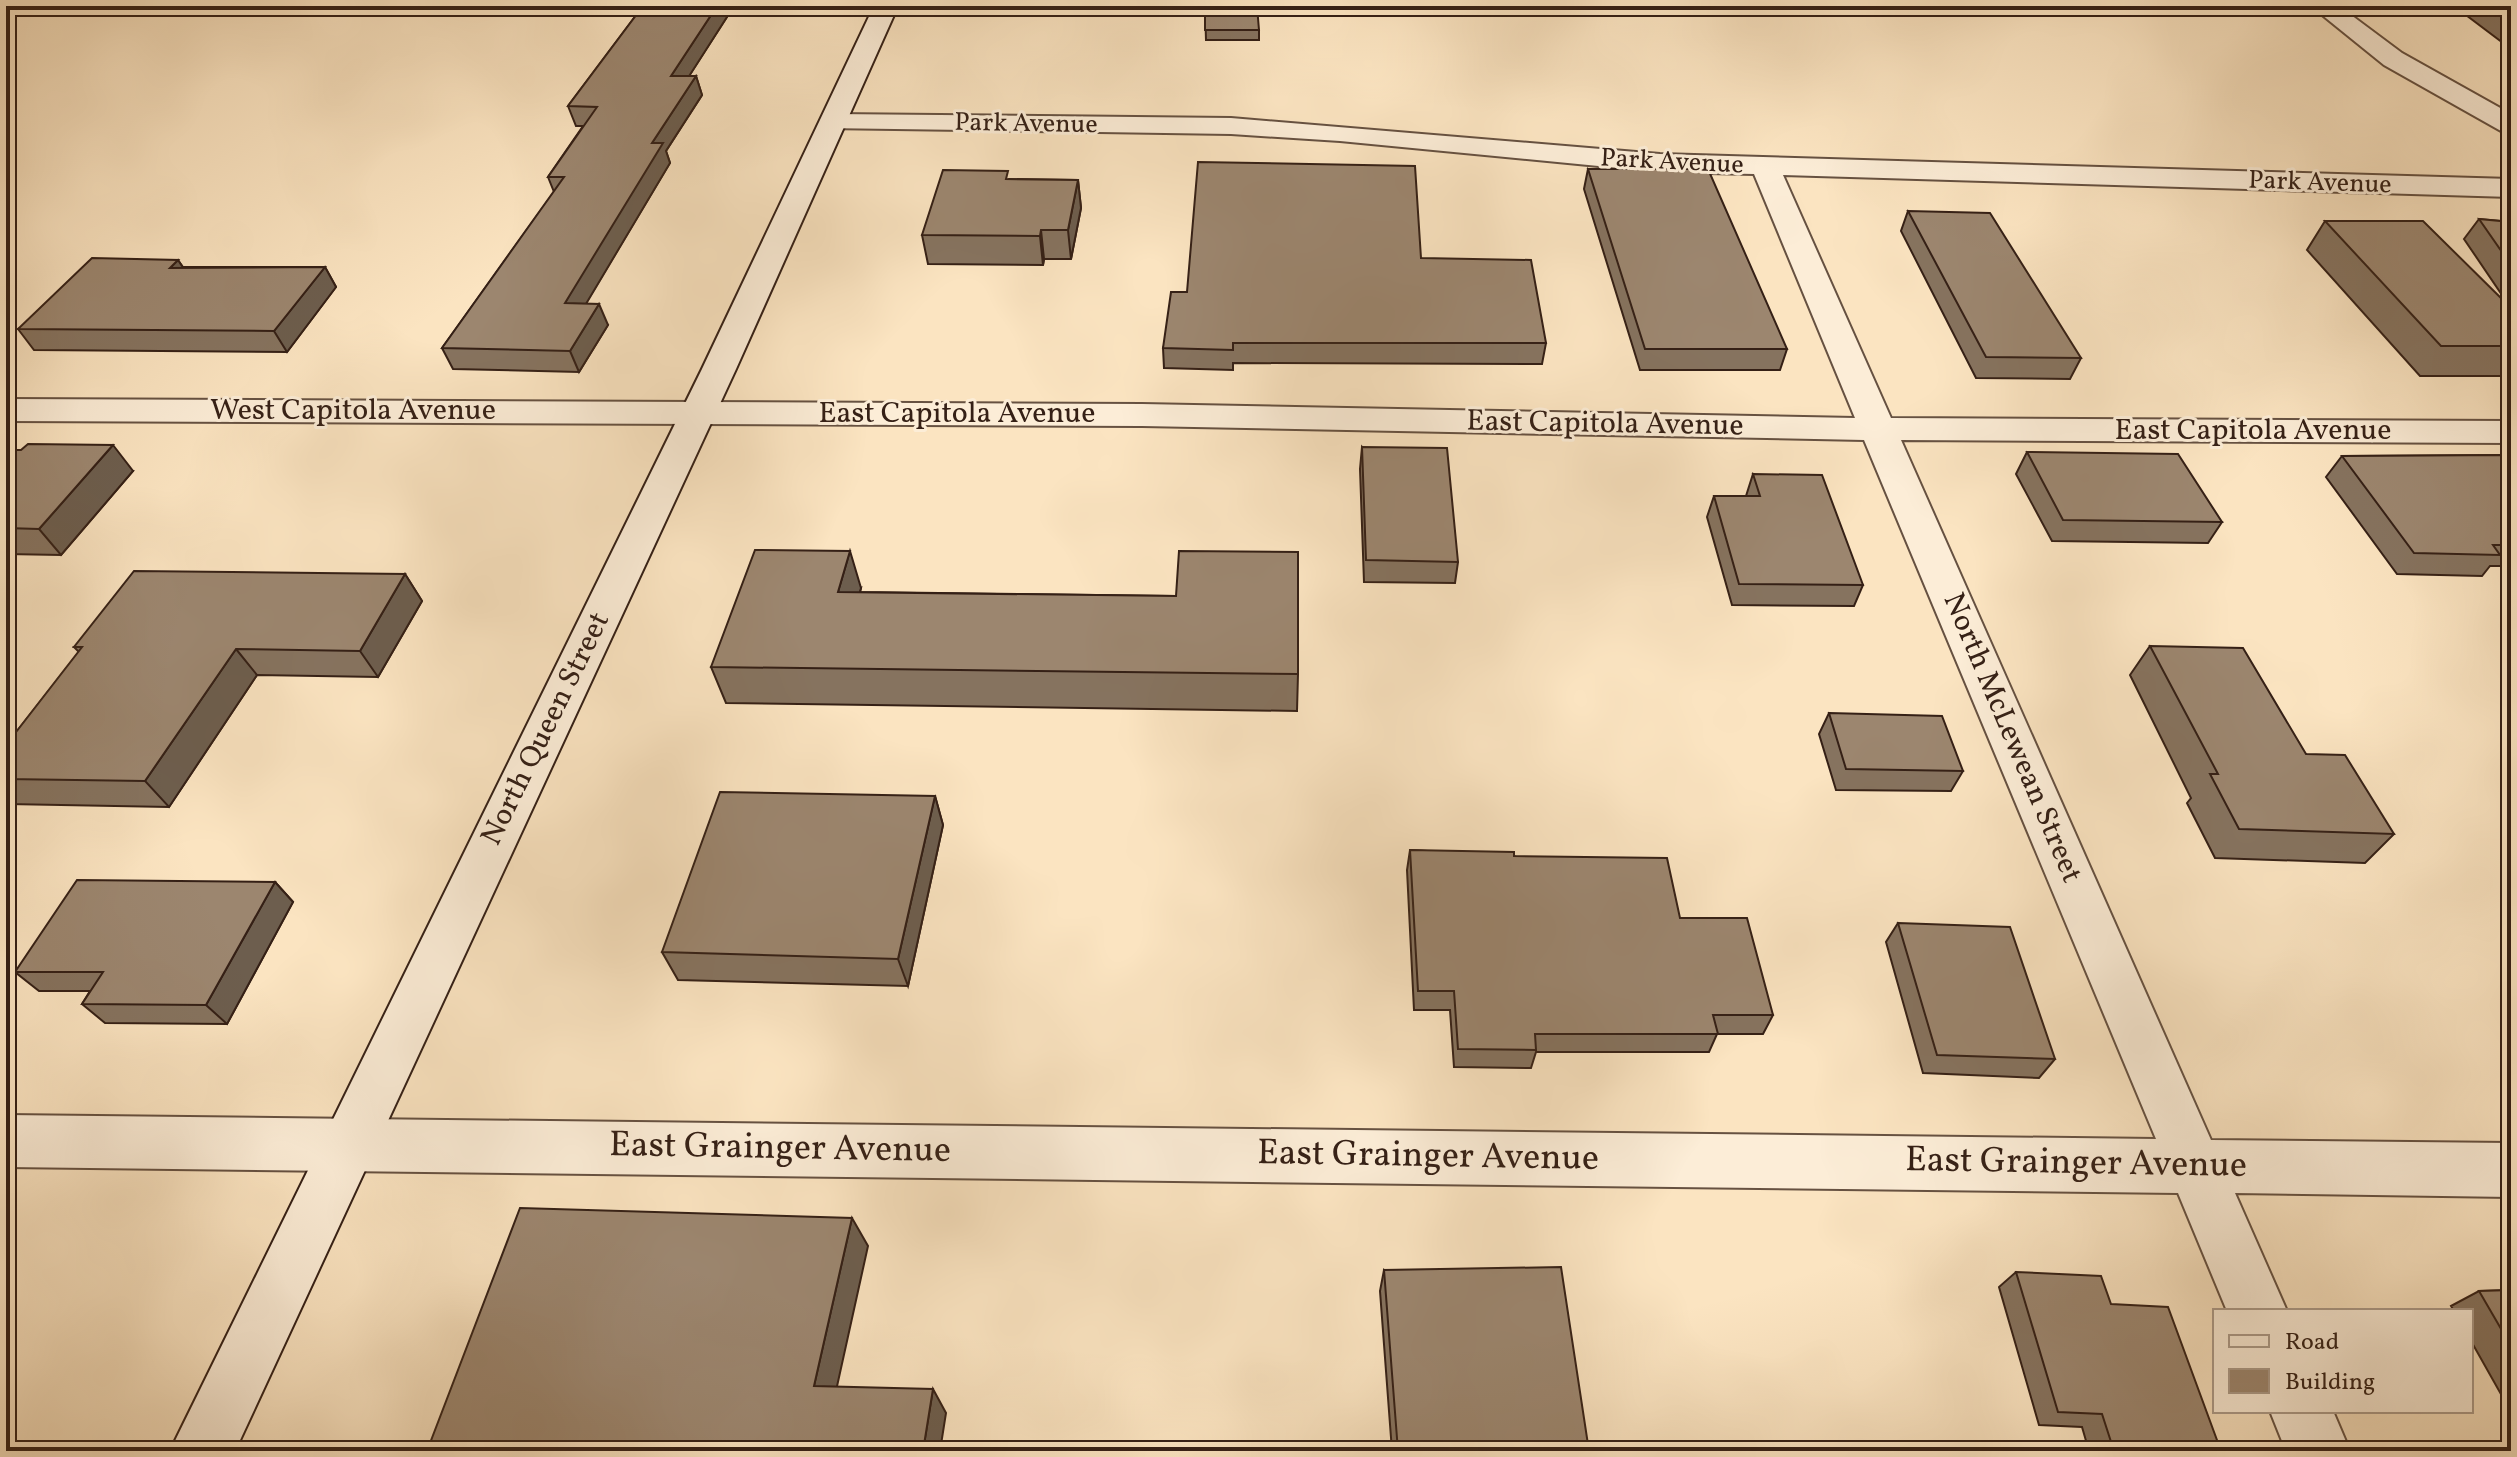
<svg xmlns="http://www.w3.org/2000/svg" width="2517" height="1457" font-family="Vollkorn,serif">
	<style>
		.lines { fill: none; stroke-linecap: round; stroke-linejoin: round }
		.minor-casing { stroke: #665141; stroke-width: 4 }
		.secondary-casing { stroke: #352016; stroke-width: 4 }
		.minor { fill: #fcedd7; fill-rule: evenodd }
		.secondary { fill: #fcedd7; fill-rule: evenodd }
		.wall { fill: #86735f; stroke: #352016; stroke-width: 2 }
		.shaded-wall { fill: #6d5e4e; stroke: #352016; stroke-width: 2 }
		.building { fill: #9c866f; stroke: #352016; stroke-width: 2 }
		.labels { text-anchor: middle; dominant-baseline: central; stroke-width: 6; stroke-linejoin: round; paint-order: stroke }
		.far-street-label { font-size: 26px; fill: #352016; stroke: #fcedd7 }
		.street-label { font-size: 30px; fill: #352016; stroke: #fcedd7 }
		.near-street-label { font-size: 36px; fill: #352016; stroke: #fcedd7 }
	</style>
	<rect width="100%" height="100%" fill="#fbe4c1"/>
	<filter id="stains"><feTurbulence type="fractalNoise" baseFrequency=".0025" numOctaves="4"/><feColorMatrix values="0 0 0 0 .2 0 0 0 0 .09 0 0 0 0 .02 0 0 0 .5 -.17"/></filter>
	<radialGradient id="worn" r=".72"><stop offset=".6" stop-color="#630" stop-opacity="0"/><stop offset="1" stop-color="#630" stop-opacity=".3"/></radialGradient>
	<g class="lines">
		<defs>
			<path id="minor" d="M2311,6h28l63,47 109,61v19l-10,-2 -117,-66z
				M834,114l397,4 429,36 851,25v18l-728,-22 108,243 620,3v22l-610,-3 310,700 300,3v54l-276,-4 52,118h-60l-49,-118 -2172,-26v-52l2150,24 -292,-699 -722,-14 -1136,-5v-22l1136,5 713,14 -101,-244 -94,-2 -320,-31 -109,-7 -407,-6 -4,-6 4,-6z
				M2270,1411h63l17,40h-64z"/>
			<path id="secondary" d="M874,6h24l-162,363 -501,1082h-65l532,-1082z"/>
		</defs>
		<use href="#minor" class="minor-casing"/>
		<use href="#secondary" class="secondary-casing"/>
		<use href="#minor" class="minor"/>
		<use href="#secondary" class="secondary"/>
	</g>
	<path class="wall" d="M643,6h91l-45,70h7l6,19 -36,56 4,12 -84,140 22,22 -29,47 -126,-3 -11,-21 112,-156 -6,-15 35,-51h-7l-8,-20z
		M1205,6l54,24v10h-53z
		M2454,6h57v43z
		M1588,169l199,180 -7,21h-140l-56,-181z
		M1009,179l69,1 3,28 -10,51h-27l-1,6 -115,-1 -6,-29z
		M1908,211l173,147 -11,21 -94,-1 -75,-147z
		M2479,219l32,3v74l-9,-1 -38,-56z
		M2325,221l186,87v68h-91l-113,-126z
		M1421,258l125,85 -4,21 -309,-1v7l-69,-2 -1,-20 24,-56z
		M178,260l5,7h142l11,20 -49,65 -253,-2 -16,-21z
		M1362,447l96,115 -3,21 -91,-1 -4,-113z
		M6,450l127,21 -72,84 -55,-1z
		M2027,452l195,70 -14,21 -156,-2 -36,-67z
		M2511,455v111h-21l-8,10 -85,-2 -71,-97 16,-21z
		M1753,474l110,111 -9,21 -122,-1 -25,-88 7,-21h32z
		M405,574l17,27 -44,76 -121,-2 -88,132 -162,-3 -1,-1v-58l73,-93 -5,-5z
		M861,588l-1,4 316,4 122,78 -1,37 -571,-8 -15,-36z
		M2150,646l156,108 88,80 -29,29 -150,-5 -28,-55 4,-5 -61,-123z
		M1829,713l134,58 -12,20 -115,-1 -17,-56z
		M935,796l8,29 -35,161 -230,-6 -16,-28z
		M1410,850l104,6 166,62 93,97 -10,19h-46l-8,18h-173l-5,16 -77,-1 -4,-57h-36l-7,-140z
		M275,882l18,20 -66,122 -122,-1 -23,-19 8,-13h-51l-24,-19z
		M1898,923l157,136 -16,19 -116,-5 -37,-131z
		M1384,1270l205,181h-197l-12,-160z
		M2016,1272l205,179h-132l-7,-24 -43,-2 -40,-138z
		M2511,1290v122l-40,-71v-30h-17l-3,-5 28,-15z"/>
	<path class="shaded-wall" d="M717,6h17l-57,89 -6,-19z
		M696,76l6,19 -36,56 4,12 -96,161 -9,-21 87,-160z
		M1078,180l3,28 -10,51 -3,-29z
		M1041,230l3,29 -1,6 -3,-29z
		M178,260l13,20 -21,-12z
		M325,267l11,20 -49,65 -13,-21z
		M599,304l9,21 -29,47 -9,-21z
		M113,445l20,26 -72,84 -22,-26z
		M850,551l11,37 -12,41 -11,-37z
		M405,574l17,27 -44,76 -18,-26z
		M236,649l21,26 -88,132 -24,-26z
		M935,796l8,29 -35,161 -10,-27z
		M275,882l18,20 -66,122 -21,-19z
		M852,1218l16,28 -36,163 -18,-23z
		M933,1389l13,24 -6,38h-17z"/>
	<path class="building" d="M643,6h74l-46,70h25l-44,67h11l-98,160 34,1 -29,47 -128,-3 122,-171h-16l49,-70 -29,-1z
		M1205,6h52l2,24h-54z
		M1198,162l217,4 6,92 110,2 15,83h-313v7l-70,-2 8,-56h16z
		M1588,169h120l79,180h-142z
		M943,170l65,1 -2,8 72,1 -10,50h-27l-1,6 -118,-1z
		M1908,211l82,2 91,145 -95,-1z
		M2479,219l32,3v43z
		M2325,221h98l88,87v38h-70z
		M92,258l86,2 -8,8 155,-1 -51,64 -256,-2z
		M28,444l85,1 -74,84 -33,-1v-78h15z
		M1362,447l85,1 11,114 -92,-2z
		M2027,452l151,2 44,68 -159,-2z
		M2511,455v90h-18l7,10 -86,-2 -72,-97z
		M1753,474l69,1 41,110 -124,-1 -25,-88h46z
		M755,550l95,1 -12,41 338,4 3,-45 119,1v122l-587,-7z
		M134,571l271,3 -45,77 -124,-2 -91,132 -139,-2v-34l76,-98h-8z
		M2150,646l93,2 63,106 39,1 49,79 -155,-5 -29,-55h8z
		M1829,713l113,3 21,55 -117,-2z
		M720,792l215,4 -37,163 -236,-7z
		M1410,850l104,2v4l153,2 13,60h67l26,97h-60l5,19h-183l1,16 -78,-1 -4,-58h-36z
		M77,880l198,2 -69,123 -124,-1 21,-32h-88z
		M1898,923l112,4 45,132 -118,-4z
		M520,1208l332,10 -38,168 119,3 -10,62h-496z
		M1561,1267l28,184h-191l-14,-181z
		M2016,1272l85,4 10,28 57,3 53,144h-107l-12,-37 -44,-2z
		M2511,1290v56l-32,-55z"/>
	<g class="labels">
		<g class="far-street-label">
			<text transform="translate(1026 124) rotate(1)">Park Avenue</text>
			<text transform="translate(1672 162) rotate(3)">Park Avenue</text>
			<text transform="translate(2320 183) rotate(2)">Park Avenue</text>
		</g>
		<g class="street-label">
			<text x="353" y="411">West Capitola Avenue</text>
			<text x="957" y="414">East Capitola Avenue</text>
			<text transform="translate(1605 424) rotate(1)">East Capitola Avenue</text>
			<text x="2253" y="431">East Capitola Avenue</text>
			<text transform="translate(546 729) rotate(-64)">North Queen Street</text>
			<text transform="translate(2012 738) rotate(67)">North McLewean Street</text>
		</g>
		<g class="near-street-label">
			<text transform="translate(780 1149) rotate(1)">East Grainger Avenue</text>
			<text transform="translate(1428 1157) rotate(1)">East Grainger Avenue</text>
			<text transform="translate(2076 1164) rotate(1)">East Grainger Avenue</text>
		</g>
	</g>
	<rect width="2517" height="1457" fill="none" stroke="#fbe4c1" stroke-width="32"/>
	<rect x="8" y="8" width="2501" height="1441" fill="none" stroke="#352016" stroke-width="4"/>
	<rect x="16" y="16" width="2485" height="1425" fill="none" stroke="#352016" stroke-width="2"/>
	<rect x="2213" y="1309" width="260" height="104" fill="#fcedd7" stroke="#ac9b8a" stroke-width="2"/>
	<rect x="2229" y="1335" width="40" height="12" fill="#fcedd7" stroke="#ac9b8a" stroke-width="2"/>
	<text x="2285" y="1349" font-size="24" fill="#352016">Road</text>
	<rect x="2229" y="1369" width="40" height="24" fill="#9c866f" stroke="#ac9b8a" stroke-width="2"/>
	<text x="2285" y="1389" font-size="24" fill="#352016">Building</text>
	<rect width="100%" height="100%" filter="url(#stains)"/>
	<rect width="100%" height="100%" fill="url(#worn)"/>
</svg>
